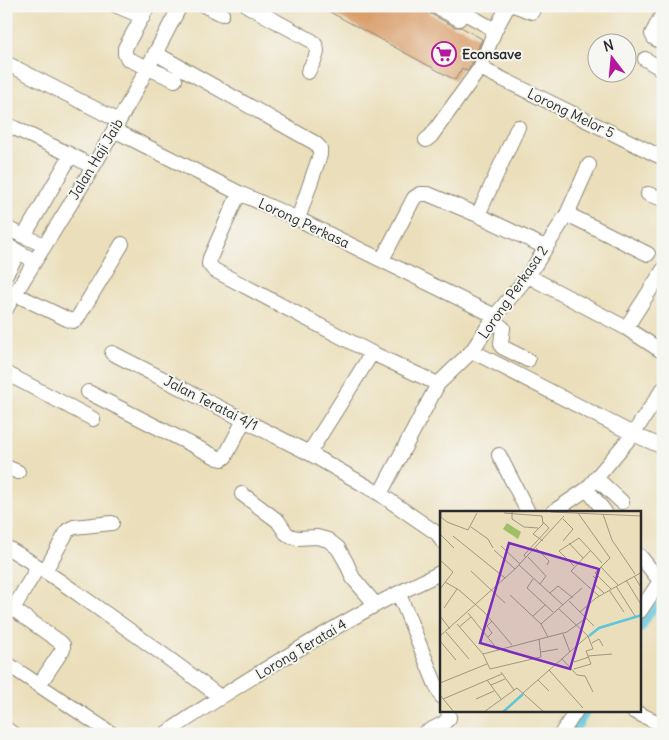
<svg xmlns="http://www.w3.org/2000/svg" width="669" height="740" font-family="Delius,sans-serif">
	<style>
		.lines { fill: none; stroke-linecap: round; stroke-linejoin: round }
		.canal { stroke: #5ec5da; stroke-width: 10 }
		.building { fill: #d99e6a }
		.minor-casing { stroke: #8b8573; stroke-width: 16 }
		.minor { stroke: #fff; stroke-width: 14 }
		.labels { text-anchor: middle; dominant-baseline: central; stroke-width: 4; stroke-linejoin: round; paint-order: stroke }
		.poi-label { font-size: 14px; font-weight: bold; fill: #2b2b2b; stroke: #f6f6f2; text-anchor: start }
		.street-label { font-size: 14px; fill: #2b2b2b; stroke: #f6f6f2 }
		.inset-river { fill: none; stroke: #5ec5da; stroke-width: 2.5 }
		.inset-road { fill: none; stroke: #9e9781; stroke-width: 1 }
		.view { fill: #7b2cbf; fill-opacity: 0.15; stroke: #7b2cbf; stroke-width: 2.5 }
		.inset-edge { fill: none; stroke: #2b2b2b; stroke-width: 2.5 }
	</style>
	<rect width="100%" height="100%" fill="#f6f6f2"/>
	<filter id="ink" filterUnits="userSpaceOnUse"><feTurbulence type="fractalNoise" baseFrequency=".02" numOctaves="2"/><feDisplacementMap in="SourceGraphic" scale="10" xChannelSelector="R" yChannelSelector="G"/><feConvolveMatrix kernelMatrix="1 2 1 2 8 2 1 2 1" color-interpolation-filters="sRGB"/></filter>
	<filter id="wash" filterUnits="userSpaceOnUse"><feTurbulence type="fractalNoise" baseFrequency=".0096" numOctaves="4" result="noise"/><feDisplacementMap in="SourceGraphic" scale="20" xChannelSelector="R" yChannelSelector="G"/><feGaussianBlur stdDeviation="1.12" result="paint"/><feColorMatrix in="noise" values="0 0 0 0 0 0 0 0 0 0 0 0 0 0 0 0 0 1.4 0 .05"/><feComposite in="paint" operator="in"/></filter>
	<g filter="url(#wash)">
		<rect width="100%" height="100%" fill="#ebdfbb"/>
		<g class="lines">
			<path class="canal" d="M640,627l23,-35
				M572,734l14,-23"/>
		</g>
		<g id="blocks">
			<path class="building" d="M319,6h103l5,3 4,5 24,13h6l21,12 -10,25 -5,7 -5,-3 -7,12z"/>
		</g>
	</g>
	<g filter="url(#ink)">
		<use href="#blocks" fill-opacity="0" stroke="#8b8573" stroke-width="1"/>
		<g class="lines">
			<defs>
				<path id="minor" d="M117,6l26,11
					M148,6l-23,42v6l3,5 47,21
					M205,6l17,8
					M248,6l64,35c11,10 1,20 -4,31
					M435,6l24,13
					M452,6l43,24
					M516,6l16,6
					M663,13l-11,21 2,4 9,5
					M155,53l160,90 5,5v7l-22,64
					M645,59l18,11
					M6,63l113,58
					M480,68l183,90
					M6,124l65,31 22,12
					M114,130l125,63 59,26 197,97
					M426,140l5,-4 49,-68 15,-38 13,-24
					M239,193l-29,65 -1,6 5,6 158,83 66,31
					M648,194l15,5
					M567,214l81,40
					M478,215l40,-88
					M6,228l38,17
					M24,236l47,-81
					M6,245l29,16
					M382,260l32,-62 6,-4h8l50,21 67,32
					M6,274l13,-22
					M528,276l98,52 37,24
					M15,294l54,26 4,1 4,-2 45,-75
					M6,309c28,-48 59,-95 87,-142 31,-53 59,-107 87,-161
					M492,320l11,8 -2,15 1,4 26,13
					M626,328l37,-58
					M472,351l161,83 30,13
					M112,353l197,100 71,41 58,40 4,7
					M6,373l87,46
					M88,392l130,66 4,1 3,-2 19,-37
					M309,453l63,-100
					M499,455l29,57
					M6,467l12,5
					M596,478l26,24
					M587,489l18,23
					M242,494l36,27 8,12 4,3 7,2 20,-1 11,3 10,8 8,14 7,16 23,27
					M380,494l58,-110 34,-33 23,-35 33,-40 39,-62 22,-49
					M553,512l34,-23 46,-55 30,-45
					M6,547c36,20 69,45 102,68 38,27 76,54 112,82
					M640,556l20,25
					M38,567l-25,42 47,33 3,3v4l-24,36
					M45,571l23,-41 6,-3 38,-4
					M399,594l36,89 7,14
					M640,611l23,-34
					M6,663l106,71
					M633,711l30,14
					M6,729l7,5
					M165,734c66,-45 135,-87 205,-126 23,-13 48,-24 72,-36
					M423,734l21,-11 5,-5 -1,-7
					M561,734l15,-23"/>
			</defs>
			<use href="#minor" class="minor-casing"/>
			<use href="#minor" class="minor"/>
		</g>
	</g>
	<defs>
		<symbol id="supermarket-ring" viewBox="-11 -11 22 22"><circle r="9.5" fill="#f6f6f2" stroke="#b5179e" stroke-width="1.5"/><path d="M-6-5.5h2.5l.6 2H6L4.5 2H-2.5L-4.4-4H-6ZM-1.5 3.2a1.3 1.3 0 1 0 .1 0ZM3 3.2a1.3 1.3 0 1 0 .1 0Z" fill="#b5179e"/></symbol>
	</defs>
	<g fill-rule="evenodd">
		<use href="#supermarket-ring" x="430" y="40" width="28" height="28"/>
	</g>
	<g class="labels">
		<g class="poi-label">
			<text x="462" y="54">Econsave</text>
		</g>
		<g class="street-label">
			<text transform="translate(571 113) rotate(26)">Lorong Melor 5</text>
			<text transform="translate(96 159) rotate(-59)">Jalan Haji Jaib</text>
			<text transform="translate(304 223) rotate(25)">Lorong Perkasa</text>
			<text transform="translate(513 292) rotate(-55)">Lorong Perkasa 2</text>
			<text transform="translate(211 403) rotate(27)">Jalan Teratai 4/1</text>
			<text transform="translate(301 649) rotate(-31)">Lorong Teratai 4</text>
		</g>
	</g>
	<g transform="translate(440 511)">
		<rect width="201" height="201" fill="#ebdfbb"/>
		<path d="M67,12l14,9 -3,7 -15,-10z" fill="#a0bf67"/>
		<path class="inset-river" d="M149,125l10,-8 43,-13M63,201l20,-18"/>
		<path class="inset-road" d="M1,1v5l6,5 21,8 9,-17M72,1v7l12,8 14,1M111,1l91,4M64,2l38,3 1,8 -10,10 10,7M138,2l32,45 -9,9 17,18M163,3l9,26 23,34M31,16l17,12 5,9M0,23l14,14M13,25l52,42M123,30l10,-12 -10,-10M129,32l14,15M61,35l19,18M96,37l13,13 -2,4M54,39l21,19M150,40l-19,20 28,25M88,46l18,19 -6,8M86,47l-2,-3 25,-27 -6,-6M0,49l13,12 -13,17M79,54l44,40M134,55l-15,-15 20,-13 23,25M161,56l-6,6 16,16M31,60l34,32M153,65l4,4 -3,4 10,9M194,65l8,13M93,68l-6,9 26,24M186,69l16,26M5,71l14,8 25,22 28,33M176,75l19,30M169,79l15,22M110,82l8,-7 15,12M70,84l31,29 7,13M129,90l25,25M4,97l13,-19M119,98l29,27 5,13 -7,2 2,5M140,101l16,-14 46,-26M28,102l30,37M0,105l10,13M93,105l12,-11M17,113l26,30 7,15 51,-12 -2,-18M101,113l41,-36M19,116l12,-10M6,121l23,27M123,123l7,18M0,125l75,-67 49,-53M48,126l4,-4 -5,-7 5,-5M0,130l16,19M152,132l7,-4 4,7M101,141l17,-3M43,143l84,-22 19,-14M148,145l24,-2M122,148l15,16 8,1 8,16M134,151l15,-5M134,158l17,-5 -3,-8M109,159l34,38M61,161l13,18M47,169l14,19M98,169l11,11M0,172l47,-19M51,174l14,-6M83,182l65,-57M0,184l14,17M3,188l59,-25M36,188l18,-8M44,201l33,-24 27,24"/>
		<path class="view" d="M69,32l90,26 -29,100 -90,-26z"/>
		<rect width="201" height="201" class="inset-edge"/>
	</g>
	<rect width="669" height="740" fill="none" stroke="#f6f6f2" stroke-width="25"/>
	<g transform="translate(612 58) rotate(344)"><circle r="24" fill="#f6f6f2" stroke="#a5a5a2"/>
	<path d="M0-4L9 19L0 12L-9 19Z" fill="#b5179e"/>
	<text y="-8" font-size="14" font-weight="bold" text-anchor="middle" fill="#2b2b2b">N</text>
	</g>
</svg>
